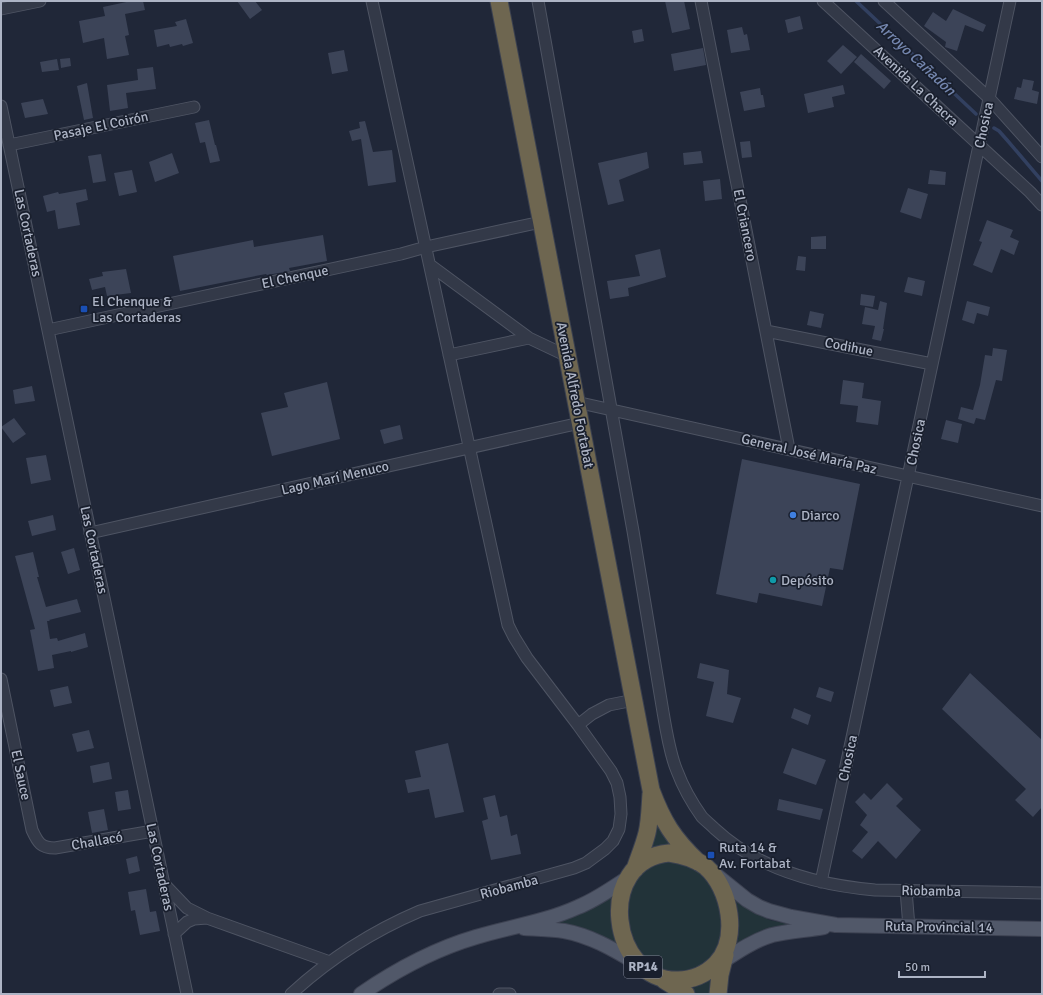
<svg xmlns="http://www.w3.org/2000/svg" width="1043" height="995" font-family="Signika,sans-serif">
	<style>
		.green { fill: #223339 }
		.lines { fill: none; stroke-linecap: round; stroke-linejoin: round }
		.stream { stroke: #324060; stroke-width: 3.5 }
		.building { fill: #3c4458 }
		.minor-casing { stroke: #4e5463; stroke-width: 13 }
		.major-casing { stroke: #3d4252; stroke-width: 16 }
		.highway-casing { stroke: #3b4150; stroke-width: 19 }
		.minor { stroke: #333948; stroke-width: 11 }
		.major { stroke: #515869; stroke-width: 14 }
		.highway { stroke: #6e6650; stroke-width: 17 }
		.transit-dot { fill: #1a4fb4; stroke: #191f2d; stroke-width: 1.5 }
		.shop-dot { fill: #3f7fe0; stroke: #191f2d; stroke-width: 1.5 }
		.culture-dot { fill: #0f9aa8; stroke: #191f2d; stroke-width: 1.5 }
		.labels { text-anchor: middle; dominant-baseline: central; stroke-width: 3.5; stroke-linejoin: round; paint-order: stroke }
		.shield { fill: #191f2d; stroke: #818797; stroke-width: 1 }
		.shield-label { font-size: 13px; font-weight: bold; fill: #adb4c5 }
		.street-label { font-size: 14px; fill: #adb4c5; stroke: #191f2d }
		.poi-label { font-size: 14px; fill: #adb4c5; stroke: #191f2d; text-anchor: start }
		.water-label { font-size: 15px; font-style: italic; fill: #7486ae; stroke: #191f2d }
	</style>
	<rect width="100%" height="100%" fill="#202738"/>
	<path class="green" d="M654,811l21,35c-10,-1 -17,0 -27,4z
		M674,861c9,2 18,5 25,10 22,18 31,64 12,86 -5,6 -14,14 -22,15 -4,0 -8,0 -12,0 -5,-1 -11,0 -16,-1 -3,-1 -7,-5 -10,-7 -23,-16 -30,-58 -16,-82 9,-14 24,-20 39,-21z
		M615,892c-3,22 -6,35 5,56l-73,-24z
		M735,898l16,12 18,10 26,5 -58,21c3,-17 3,-32 -2,-48z
		M715,977l-2,17h-16l-7,-5 14,-6z"/>
	<g class="lines">
		<path class="stream" d="M856,1l120,113
			M994,128l5,3 8,9 35,41"/>
	</g>
	<path class="building" d="M131,1h12l2,9 -20,4 4,21 -4,1 4,19 -22,4 -3,-21 -21,5 -4,-22 26,-5 -2,-9z
		M237,1h18l7,9 -12,9z
		M665,1h19l6,28 -18,4z
		M953,9l33,16 -3,7 -18,-7 -8,26 -12,-4 1,-5 -22,-16 9,-14 13,9z
		M800,16l3,13 -15,4 -3,-13z
		M186,19l7,24 -10,3 -1,-2 -12,3 -1,-3 -12,3 -3,-17 23,-4 -2,-4z
		M742,27l2,8 3,-1 3,16 -19,3 -4,-23z
		M642,29l2,12 -10,2 -2,-12z
		M843,45l14,12 -16,17 -14,-13z
		M703,48l3,17 -32,6 -3,-17z
		M344,50l4,21 -16,3 -4,-21z
		M861,54l30,27 -7,8 -30,-27z
		M70,58l1,8 -10,2 -1,-9z
		M57,59l2,11 -17,2 -2,-10z
		M153,67l3,22 -30,4 2,15 -18,3 -3,-26 31,-5 -1,-11z
		M1023,79l11,2 -2,9 7,2 -2,12 -23,-5 3,-12 4,1z
		M87,83l6,35 -9,2 -7,-34z
		M843,85l2,9 -13,3 2,10 -26,6 -4,-19z
		M760,88l1,7h2l2,12 -21,4 -4,-19z
		M43,99l5,15 -23,4 -4,-15z
		M209,120l6,25h1l4,16 -10,2 -5,-21 -5,1 -5,-20z
		M365,121l8,31 19,-2 4,32 -28,4 -7,-47 -9,2 -3,-10 11,-3 -1,-6z
		M750,141l2,16 -10,1 -2,-16z
		M701,151l2,12 -19,2 -1,-12z
		M647,152l2,16 -30,12 5,21 -16,4 -10,-42z
		M172,153l7,20 -24,9 -6,-20z
		M101,154l5,27 -13,2 -5,-27z
		M132,170l5,22 -18,4 -5,-23z
		M930,170l16,2 -1,13 -17,-1z
		M720,179l2,20 -17,2 -2,-20z
		M908,188l20,6 -7,25 -21,-7z
		M86,189l2,11 -12,3 4,22 -22,4 -3,-19 -8,2 -4,-16 15,-4 1,2z
		M987,220l26,10 -3,7 9,4 -5,14 -13,-6 -9,24 -19,-8 9,-23 -3,-1z
		M323,235l4,26 -38,7 1,3 -23,4 -1,-1 -86,17 -7,-35 80,-16 1,7z
		M826,236v13h-15v-12z
		M660,249l6,28 -38,11 1,8 -19,3 -3,-18 33,-5 -5,-21z
		M798,256l8,1 -1,14 -9,-1z
		M126,269l5,24 -24,3 -2,-9 -13,3 -3,-11 14,-3 -1,-4z
		M908,277l17,4 -3,15 -18,-4z
		M861,294l14,2 -2,11 -13,-2z
		M880,301l7,2 -4,26h1l-3,12 -9,-2 3,-13 -13,-2 3,-17 13,3z
		M967,301l23,6 -2,9 -11,-3 -3,11 -12,-4z
		M810,311l14,3 -3,14 -14,-3z
		M993,348l14,2 -5,31 -6,-1 -11,40 -9,-2 -2,6 -16,-5 3,-12 12,3 7,-25 5,-30 7,1z
		M843,380l21,3 -2,15 19,3 -3,24 -22,-3 2,-16 -18,-2z
		M327,382l13,57 -68,17 -11,-43 27,-6 -4,-14z
		M32,386l3,15 -20,3 -2,-14z
		M14,418l12,16 -13,9 -12,-16z
		M946,420l16,4 -4,19 -17,-4z
		M400,425l3,14 -19,5 -4,-14z
		M46,455l5,25 -20,4 -5,-26z
		M742,459l118,25 -17,86 -13,-2 -8,38 -63,-13 -2,10 -41,-9z
		M53,515l3,15 -24,6 -4,-15z
		M74,548l6,22 -12,4 -7,-22z
		M33,552l6,25h-2l9,30 31,-8 4,13 -32,8 1,1h-3l3,18 7,-1 1,3 27,-8 3,14 -17,5v-1l-19,4 2,13 -16,3 -8,-41 5,-1 -20,-73z
		M700,663l29,7 -2,24 14,4 -8,25 -27,-7 8,-34 -17,-4z
		M970,673l72,67v67l-9,10 -18,-17 11,-11 -84,-80z
		M68,686l4,17 -18,4 -4,-17z
		M819,687l15,5 -3,10 -15,-5z
		M794,708l17,7 -3,10 -17,-7z
		M89,730l5,18 -17,4 -5,-18z
		M448,743l16,69 -29,6 -6,-29 -21,4 -3,-13 16,-3 -6,-26z
		M792,748l34,12 -10,25 -33,-12z
		M109,762l3,17 -19,4 -3,-17z
		M887,783l16,16 -7,7 25,24 -25,29 -18,-18 -16,18 -10,-8 16,-19 -8,-7 7,-10 -12,-13 9,-9 7,7z
		M128,790l3,19 -13,2 -3,-19z
		M495,795l5,22 7,-2 4,21 6,-2 4,20 -30,6 -9,-39 6,-2 -5,-21z
		M779,799l44,10 -3,11 -43,-10z
		M104,809l4,21 -16,3 -4,-21z
		M137,856l3,15 -11,3 -3,-15z
		M146,889l4,23 6,-1 4,20 -20,4 -5,-25 -4,1 -3,-19z"/>
	<g class="lines">
		<defs>
			<path id="minor" d="M538,1l95,530 30,181c3,18 7,43 14,59 6,16 15,32 25,46 4,4 9,8 13,12 43,40 103,56 160,61l167,3
				M701,1l88,448
				M823,1l207,191 12,13
				M884,1l105,97 53,59
				M1,9l39,-8
				M1,106l186,888
				M9,145l185,-38
				M430,265l99,73 38,18
				M48,330l353,-76 25,-7 115,-25
				M766,331l166,33
				M449,355l80,-17
				M576,402l466,104
				M90,533l490,-110
				M1,679l31,151c6,13 9,18 23,18l98,-17
				M578,725l14,-11 17,-9 25,-5
				M821,882l189,-881
				M164,884l23,24 20,10 -13,1 -7,3 -13,12
				M906,890l3,37
				M207,918l123,44
				M291,994c37,-34 82,-63 129,-83l154,-43 12,-5 19,-14 8,-8 6,-12 2,-15 -1,-17 -3,-14 -6,-12 -33,-46 -51,-67 -13,-21 -6,-12 -136,-624
				M499,994h11"/>
			<path id="major" d="M716,875l31,25 12,7 10,4 22,6 45,8 206,4
				M524,928c14,1 27,1 40,3 28,5 52,20 76,34
				M717,965c17,-11 35,-24 55,-30 16,-4 35,-5 52,-8
				M361,994c35,-24 74,-45 115,-57 33,-10 69,-15 102,-30 18,-7 34,-19 50,-29"/>
			<path id="highway" d="M499,1l152,789c12,32 22,48 47,72
				M669,853c14,2 26,5 37,14 24,21 34,72 10,97 -10,10 -23,16 -38,16 -68,2 -84,-120 -9,-127z
				M635,869c4,-12 9,-24 12,-36 3,-13 3,-26 4,-39
				M664,980l22,14
				M718,994l2,-19 5,-20"/>
		</defs>
		<use href="#minor" class="minor-casing"/>
		<use href="#major" class="major-casing"/>
		<use href="#highway" class="highway-casing"/>
		<use href="#minor" class="minor"/>
		<use href="#major" class="major"/>
		<use href="#highway" class="highway"/>
	</g>
	<g class="transit-dot">
		<rect x="80" y="305" width="8" height="8" rx="2"/>
		<rect x="707" y="851" width="8" height="8" rx="2"/>
	</g>
	<circle class="shop-dot" cx="793" cy="515" r="4"/>
	<circle class="culture-dot" cx="773" cy="580" r="4"/>
	<g class="labels">
		<rect class="shield" x="624" y="956" width="38" height="22" rx="3"/>
		<g class="shield-label">
			<text x="643" y="967">RP14</text>
		</g>
		<g class="street-label">
			<text transform="translate(916 86) rotate(43)">Avenida La Chacra</text>
			<text transform="translate(984 125) rotate(-78)">Chosica</text>
			<text transform="translate(101 126) rotate(-12)">Pasaje El Coirón</text>
			<text transform="translate(745 225) rotate(79)">El Criancero</text>
			<text transform="translate(28 233) rotate(78)">Las Cortaderas</text>
			<text transform="translate(295 277) rotate(-12)">El Chenque</text>
			<text transform="translate(849 347) rotate(11)">Codihue</text>
			<text transform="translate(575 395) rotate(79)">Avenida Alfredo Fortabat</text>
			<text transform="translate(916 442) rotate(-78)">Chosica</text>
			<text transform="translate(809 454) rotate(13)">General José María Paz</text>
			<text transform="translate(335 478) rotate(-13)">Lago Marí Menuco</text>
			<text transform="translate(94 550) rotate(78)">Las Cortaderas</text>
			<text transform="translate(848 758) rotate(-78)">Chosica</text>
			<text transform="translate(21 775) rotate(78)">El Sauce</text>
			<text transform="translate(97 841) rotate(-10)">Challacó</text>
			<text transform="translate(160 867) rotate(78)">Las Cortaderas</text>
			<text transform="translate(509 887) rotate(-15)">Riobamba</text>
			<text transform="translate(931 891) rotate(1)">Riobamba</text>
			<text transform="translate(939 927) rotate(1)">Ruta Provincial 14</text>
		</g>
		<g class="poi-label">
			<text x="92" y="301">El Chenque &amp;<tspan x="92" dy="16">Las Cortaderas</tspan></text>
			<text x="801" y="515">Diarco</text>
			<text x="781" y="580">Depósito</text>
			<text x="719" y="847">Ruta 14 &amp;<tspan x="719" dy="16">Av. Fortabat</tspan></text>
		</g>
		<g class="water-label">
			<text transform="translate(916 58) rotate(43)">Arroyo Cañadón</text>
		</g>
	</g>
	<rect width="1043" height="995" fill="none" stroke="#adb4c5" stroke-width="4"/>
	<path d="M899 971v6h86v-6" fill="none" stroke="#adb4c5" stroke-width="2"/>
	<text x="905" y="971" font-size="12" fill="#adb4c5" stroke="#191f2d" stroke-width="3" paint-order="stroke">50 m</text>
</svg>
